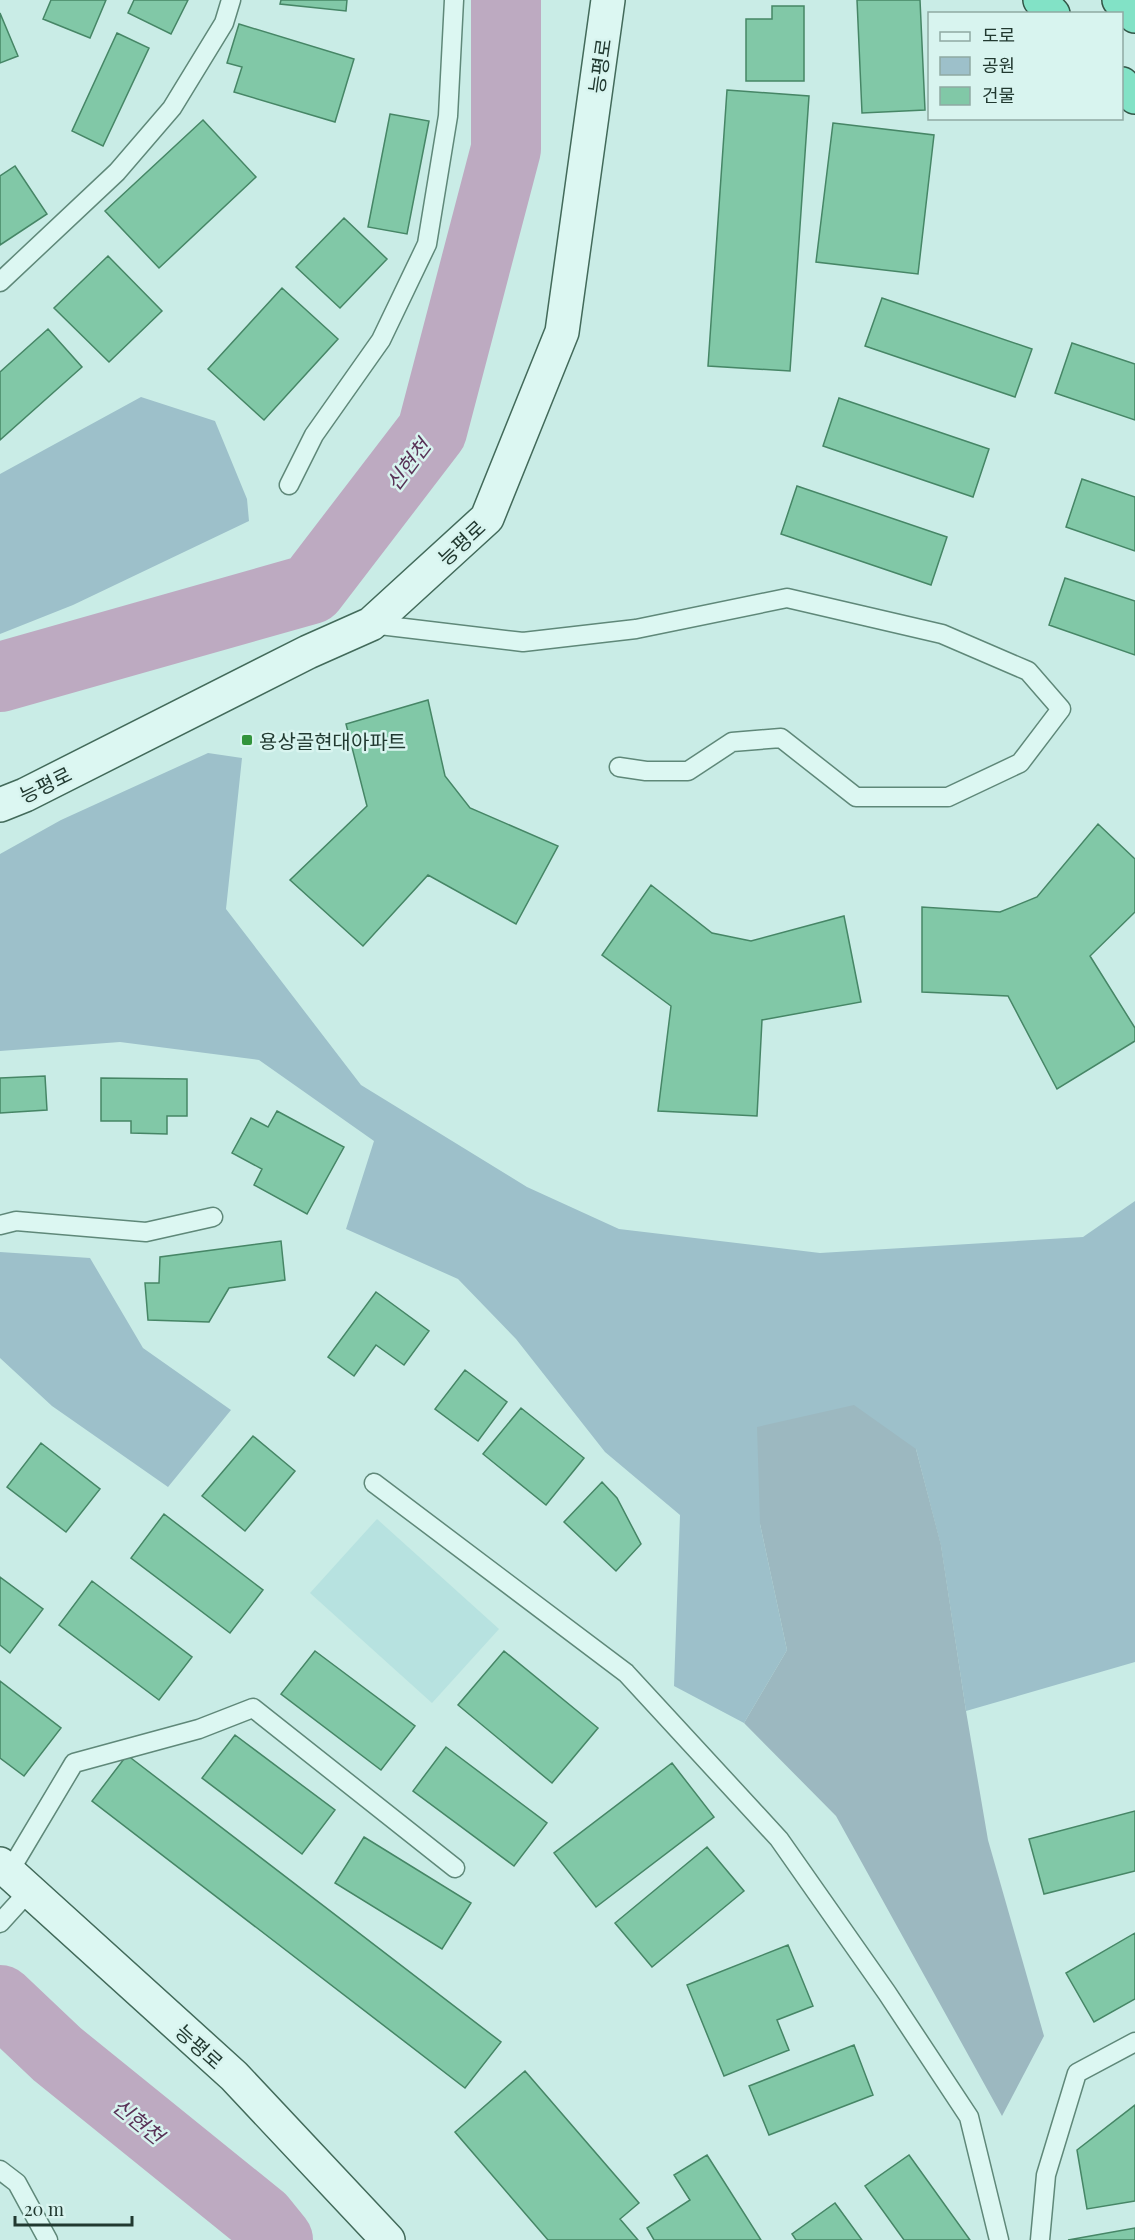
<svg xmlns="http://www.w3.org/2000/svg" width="1135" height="2240" font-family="'Playfair Display','Noto Sans KR',serif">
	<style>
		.farmland { fill: #b7e2e0 }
		.green { fill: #9dc0ca }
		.cemetery { fill: #9cb8c0 }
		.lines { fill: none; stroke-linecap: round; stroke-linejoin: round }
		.river { stroke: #bdaac1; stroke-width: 70 }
		.building { fill: #81c8a7; stroke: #468666; stroke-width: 1.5 }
		.service-casing { stroke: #5f8879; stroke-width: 21 }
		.secondary-casing { stroke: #426a5a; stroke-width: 36 }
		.trunk-casing { stroke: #325647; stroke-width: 36 }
		.service { stroke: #dcf7f2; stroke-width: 18 }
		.secondary { stroke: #dcf7f2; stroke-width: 33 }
		.trunk { stroke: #82e2c6; stroke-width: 33 }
		.poi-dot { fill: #32943c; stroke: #d8f4ef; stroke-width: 2 }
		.labels { text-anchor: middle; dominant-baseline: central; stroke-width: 5; stroke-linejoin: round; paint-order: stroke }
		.street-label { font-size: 20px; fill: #213930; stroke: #d8f4ef }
		.poi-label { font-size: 20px; fill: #213930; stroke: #d8f4ef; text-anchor: start }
		.water-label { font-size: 21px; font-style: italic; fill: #583156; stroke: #d8f4ef }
	</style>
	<rect width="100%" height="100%" fill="#c9ece6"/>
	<path class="farmland" d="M377,1519l122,110 -67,74 -122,-110z"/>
	<path class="green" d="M141,397l74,24 32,78 2,22 -176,84 -73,29v-160z
		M208,753l34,5 -16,151 135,176 166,102 92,42 201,24 263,-16 52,-36v461l-169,49 -25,-165 -25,-97 -156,75 27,126 -43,73 -70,-37 6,-171 -75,-63 -89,-113 -58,-60 -112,-50 28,-88 -115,-81 -139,-18 -120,9v-197l61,-34z
		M0,1252l90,6 53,90 88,62 -63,77 -116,-81 -52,-48z"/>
	<path class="cemetery" d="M854,1405l62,44 25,96 25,166 22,129 56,196 -42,80 -166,-300 -92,-93 43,-73 -27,-126 -3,-97z"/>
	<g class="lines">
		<path class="river" d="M0,677l311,-88 121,-158 74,-282v-149
			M0,2000l57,54 204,165 17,21"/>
	</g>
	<path class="building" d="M51,0h55l-16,38 -47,-19z
		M134,0h54l-17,34 -43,-21z
		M281,0h66l-1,11 -66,-7z
		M857,0h63l5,110 -63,3z
		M772,6h32v75h-58v-62h26z
		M0,13l18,43 -18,7z
		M239,24l115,35 -19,63 -101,-30 8,-25 -15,-4z
		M117,33l32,15 -46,98 -31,-15z
		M727,90l82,6 -19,275 -82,-5z
		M390,114l39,7 -22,113 -39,-7z
		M203,120l53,57 -97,91 -54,-57z
		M833,123l101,12 -16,139 -102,-12z
		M15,166l32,48 -47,31v-69z
		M344,218l43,41 -47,49 -44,-41z
		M108,256l54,55 -53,51 -55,-54z
		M282,288l56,51 -74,81 -56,-51z
		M882,298l150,51 -17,48 -150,-51z
		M48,329l34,38 -82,73v-68z
		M1072,343l63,21v56l-80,-27z
		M839,398l150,51 -16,48 -150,-51z
		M1082,479l53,18v54l-69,-24z
		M797,486l150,51 -16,48 -150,-51z
		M1065,578l70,23v54l-86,-30z
		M428,700l17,76 25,32 88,38 -42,78 -88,-49 -65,71 -73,-66 77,-74 -21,-82z
		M1098,824l37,35v53l-45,44 45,72v13l-78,48 -49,-93 -86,-4v-85l78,5 37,-15z
		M651,885l61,48 39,8 93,-25 17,86 -99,18 -5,96 -99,-5 13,-105 -69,-51z
		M45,1076l2,34 -47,3v-35z
		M101,1078l86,1v37h-20v18l-36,-1v-12h-30z
		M277,1111l67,36 -37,67 -53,-29 8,-16 -30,-16 19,-35 17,9z
		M281,1241l4,39 -56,8 -20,34 -61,-2 -3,-37h14l1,-26z
		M376,1292l53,39 -25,34 -28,-20 -22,31 -26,-19z
		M465,1370l42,32 -29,39 -43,-32z
		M521,1408l63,50 -38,47 -63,-51z
		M253,1436l42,35 -50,60 -43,-35z
		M41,1443l59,46 -34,43 -59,-45z
		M602,1482l15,16 24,46 -25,27 -52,-49z
		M164,1514l99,76 -33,43 -99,-75z
		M0,1577l43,32 -33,44 -10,-8z
		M92,1581l100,76 -33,43 -100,-75z
		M315,1651l100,75 -34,44 -100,-76z
		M504,1651l94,77 -46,55 -94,-78z
		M0,1681l61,47 -37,48 -24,-18z
		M235,1735l100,75 -33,44 -100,-76z
		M446,1747l101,76 -33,43 -101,-75z
		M127,1755l374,287 -36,46 -373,-287z
		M672,1763l42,54 -118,90 -42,-54z
		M1135,1811v60l-91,23 -15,-55z
		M364,1837l107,66 -29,46 -107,-66z
		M707,1847l37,44 -92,76 -37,-44z
		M1135,1933v66l-41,23 -28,-49z
		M788,1945l25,61 -36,14 12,30 -65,26 -37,-91z
		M854,2045l19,50 -104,40 -20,-49z
		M525,2071l114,132 -19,16 18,21h-90l-93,-108z
		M1135,2105v96l-48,8 -10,-59z
		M707,2155l54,85h-107l-7,-12 43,-28 -16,-25z
		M909,2155l61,85h-66l-39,-54z
		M835,2203l27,37h-66l-4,-6z
		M1135,2228v12h-67z"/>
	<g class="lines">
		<defs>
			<path id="service" d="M0,282l117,-110 55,-64 52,-85 7,-23
				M289,485l25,-50 67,-95 46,-96 21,-128 6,-116
				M371,624l152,18 113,-13 151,-31 155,36 86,37 33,38 -41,54 -72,34h-92l-75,-59 -49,4 -44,29h-42l-27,-4
				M0,1225l16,-4 130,11 67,-15
				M374,1483l252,190 153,166 108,154 82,124 30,123
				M9,1872l65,-109 125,-34 54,-21 202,160
				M0,1923l29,-32
				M0,2170l17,13 31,57
				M1040,2240l6,-65 31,-102 58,-31"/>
			<path id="secondary" d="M0,805l25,-10 283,-143 63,-28 116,-106 75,-186 46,-332
				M0,1864l234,212 154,164"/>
			<path id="trunk" d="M1040,0l13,14
				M1119,0l16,16
				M1122,84l13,13"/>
		</defs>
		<use href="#service" class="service-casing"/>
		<use href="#secondary" class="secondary-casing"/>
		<use href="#trunk" class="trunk-casing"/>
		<use href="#service" class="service"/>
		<use href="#secondary" class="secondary"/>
		<use href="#trunk" class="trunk"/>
	</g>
	<rect class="poi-dot" x="241" y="734" width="12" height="12" rx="3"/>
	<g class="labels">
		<g class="street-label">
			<text transform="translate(599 66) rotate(-82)">능평로</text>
			<text transform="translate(461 542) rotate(-43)">능평로</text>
			<text transform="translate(45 784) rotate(-26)">능평로</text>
			<text transform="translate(200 2046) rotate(42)">능평로</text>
		</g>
		<g class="poi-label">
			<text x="259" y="740">용상골현대아파트</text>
		</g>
		<g class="water-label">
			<text transform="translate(407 464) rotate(-53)">신현천</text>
			<text transform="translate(139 2120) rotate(39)">신현천</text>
		</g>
	</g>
	<rect x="928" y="12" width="195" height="108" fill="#d8f4ef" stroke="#8fa9a3" stroke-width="1.5"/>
	<rect x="940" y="32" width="30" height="9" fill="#dcf7f2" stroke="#8fa9a3" stroke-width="1.5"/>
	<text x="982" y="42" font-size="18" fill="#213930">도로</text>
	<rect x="940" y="57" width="30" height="18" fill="#9dc0ca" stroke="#8fa9a3" stroke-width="1.5"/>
	<text x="982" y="72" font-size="18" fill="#213930">공원</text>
	<rect x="940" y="87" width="30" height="18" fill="#81c8a7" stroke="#8fa9a3" stroke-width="1.5"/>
	<text x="982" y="102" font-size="18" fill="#213930">건물</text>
	<path d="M15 2216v9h117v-9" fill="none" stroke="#213930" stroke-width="3"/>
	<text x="24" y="2216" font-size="18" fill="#213930" stroke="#d8f4ef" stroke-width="4.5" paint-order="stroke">20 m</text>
</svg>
